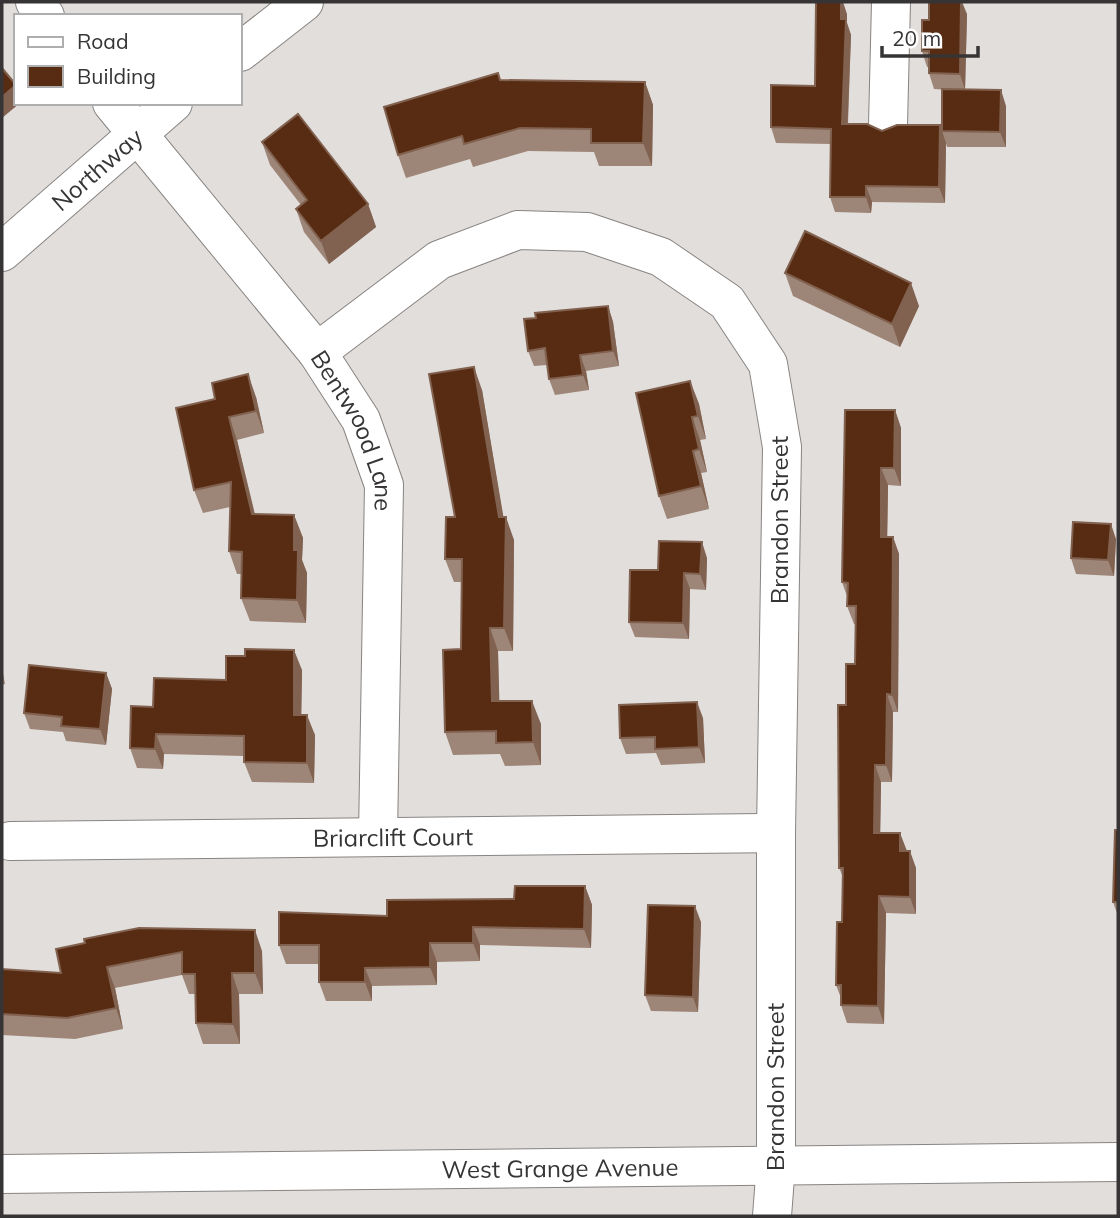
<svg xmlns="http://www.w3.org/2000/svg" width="1120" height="1218" font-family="Mulish,sans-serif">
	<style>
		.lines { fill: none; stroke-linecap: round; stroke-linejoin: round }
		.minor-casing { stroke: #878482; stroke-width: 40 }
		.minor { stroke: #fff; stroke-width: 38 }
		.wall { fill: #9d8577 }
		.shaded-wall { fill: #81614f }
		.building { fill: #582c12; stroke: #81614f; stroke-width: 2 }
		.labels { text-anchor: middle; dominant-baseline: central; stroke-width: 7; stroke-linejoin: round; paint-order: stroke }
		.street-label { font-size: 24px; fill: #363434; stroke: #fff }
	</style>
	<rect width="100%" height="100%" fill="#e2dedc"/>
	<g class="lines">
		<defs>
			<g id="minor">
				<path d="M35,2l10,14"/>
				<path d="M240,52l64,-50"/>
				<path id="s1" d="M112,103l205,249 44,68 23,65 -6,351"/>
				<path d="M888,125l3,-123"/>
				<path id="s2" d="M2,252l171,-149"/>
				<path d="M317,352l122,-92 79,-30 69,2 74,25 66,45 41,62 14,83 -6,386v331l-4,52"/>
				<path id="s3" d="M10,841l766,-8"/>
				<path id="s4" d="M2,1174l1116,-12"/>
			</g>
		</defs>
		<use href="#minor" class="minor-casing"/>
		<use href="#minor" class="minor"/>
	</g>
	<path class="wall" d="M847,14v9l4,12 -3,89 34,7 60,-2 8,-39 -16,-1 -5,-16v-6h-2l-5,-16 7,-31 38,-6 -2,76 41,16v41h-59l-1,-4 -1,60 -73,-1 -1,11 -36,-1 -5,-15 1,-53 -55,-1 -5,-16 44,-41z
		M501,80l144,2 8,23 -1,61h-53l-5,-14 -66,-1 -55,16 -3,-8 -64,19 -8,-23z
		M262,142l106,62 8,23 -47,37 -25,-32 -8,-23 5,-4 -31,-40z
		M785,273l134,33 -19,41 -107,-51z
		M608,306l5,16 6,44 -33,5 3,19 -34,5 -6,-16 -2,-14 -13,1 -6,-15z
		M690,381l9,23 7,35 -6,1 7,32 -6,1 8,36 -42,10 -8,-23z
		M482,390l21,127 11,23 -1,111h-15l1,50 42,23v41l-36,1 -5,-12 -47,1 -8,-23 16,-83v-67h-7l-9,-23z
		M256,397l8,36 -27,7 18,74 39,1 9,23 -1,22 5,13 -1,50 -56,-2 -9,-23 1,-24h-5l-8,-23 1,-44 -27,6 -9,-23 -18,-82z
		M895,410l6,18v58l-13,-1 -1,52h6l6,17 -1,158h-5l-1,70h-11l-1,51 27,18 9,17v46l-30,-1 -2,111 -37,-1 -6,-18v-7l-5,-13 6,-63 1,-45 -4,-9 7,-163 9,-41v-40h-1l-7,-18 1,-7 -6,-17z
		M1116,539l-2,37 -38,-2 -5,-16z
		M707,558l-1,32 -16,-1 -1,50 -54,-2 -6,-15 29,-52z
		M2,668l3,16 -3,1z
		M302,670l-1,45 14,20 -1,48 -62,-1 -8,-20v-6l-80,-2 -1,15 -26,-1 -7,-20 23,-41 73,-27z
		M106,673l6,16 -6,56 -40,-4 -3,-9 -33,-3 -6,-16z
		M703,718l2,45 -44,2 -5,-12 -30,1 -6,-16z
		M1118,830v86l-5,-14z
		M585,886l7,19 -1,43 -111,-3v16l-43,1v23l-65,1v15h-46l-7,-19v-18h-33l-7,-19 108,-29 127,-17z
		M701,922l-3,90 -47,-1 -6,-16z
		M56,949l206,2 1,43h-24l1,50h-37l-7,-21v-29h-7l-7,-19 -67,13 8,41 -48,10 -73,-4v-66l59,4z"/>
	<path class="shaded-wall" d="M841,2h2l4,12v9l4,12 -4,104 -5,-15z
		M961,2h1l5,12 -2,76 -5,-16z
		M645,82l8,23 -1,61 -9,-23z
		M16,86v17h4l-18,15v-21z
		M1001,90l5,16v41l-6,-15z
		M940,125l6,18 -1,60 -6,-16z
		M866,186l6,16 -1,11 -5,-16z
		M368,204l8,23 -47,37 -8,-23z
		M911,283l8,23 -19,41 -8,-23z
		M608,306l5,16 6,44 -6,-15z
		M580,355l6,16 3,19 -6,-15z
		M474,367l8,23 24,142v-15l8,23 -1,111 -9,-23 -5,-111z
		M248,374l8,23 8,36 -8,-22z
		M690,381l9,23 7,35 -8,-23z
		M895,410l6,18v58l-7,-18z
		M229,417l8,23 23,97 -8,-23z
		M692,417l8,23 7,32 -8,-23z
		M693,451l8,22 8,36 -8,-23z
		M881,468l7,17 -1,69 -6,-17z
		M294,515l9,23 -1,22 5,13 -1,50 -9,-23 -3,-50z
		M1111,524l5,15 -2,37 -6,-16z
		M893,537l6,17 -1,158 -6,-17z
		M702,542l5,16 -1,32 -6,-16z
		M684,573l6,16 -1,50 -6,-16z
		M490,628l8,23 2,73 -8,-23z
		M294,650l8,20 -1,65 -7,-20z
		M106,673l6,16 -6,56 -6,-16z
		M887,694l6,18 -1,70 -6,-17z
		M532,701l9,23v41l-8,-23z
		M697,702l6,16 2,45 -6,-16z
		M307,715l8,20 -1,48 -7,-20z
		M156,734l8,20 -1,15 -8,-20z
		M875,765l6,17 -1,68 -6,-17z
		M900,833l7,18h-7z
		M910,851l6,17v46l-6,-17z
		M585,886l7,19 -1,43 -7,-19z
		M879,896l7,17 -2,111 -6,-18z
		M695,906l6,16 -3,90 -5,-15z
		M473,927l7,18v16l-7,-18z
		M255,930l7,21 1,43 -8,-21z
		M430,943l7,19v23l-7,-18z
		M107,967l8,21 8,41 -7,-21z
		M365,968l7,18v15l-7,-19z
		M232,973l7,21 1,50 -7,-20z"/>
	<path class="building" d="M816,2h25v17h5l-4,105h25l15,7 15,-6h43l-1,62 -73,-1v11h-36l1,-68 -60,-2v-42l44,1z
		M929,2h32l-1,72 -31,-1v-22h-7v-31h7z
		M2,68l14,17 -14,12z
		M498,73l2,7 145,2 -2,61h-52v-14l-71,-1 -56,16 -2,-8 -64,19 -14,-48z
		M942,89l59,1 -1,42 -58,-1z
		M298,114l70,90 -47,37 -25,-32 11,-9 -45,-58z
		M805,231l106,52 -19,41 -107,-51z
		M608,306l5,45 -33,4 3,20 -34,4 -4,-31 -17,3 -4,-32 12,-1 -1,-5z
		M474,367l25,150h7l-2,111h-14l2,73h40l1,41 -37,1v-12l-51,1 -2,-82 18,-1 1,-90h-17l1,-42h9l-26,-143z
		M248,374l8,37 -27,6 23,97 42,1v35h4l-1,50 -56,-2 1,-46 -13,-1 2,-69 -37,8 -18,-82 39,-9 -3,-16z
		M690,381l8,35 -6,1 7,32 -6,2 8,35 -42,10 -23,-103z
		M845,410h50l-1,58h-13v69h12l-1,158 -5,-1 -1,71h-11l-1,68h26v18h10v46l-31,-1 -1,110 -37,-1v-20h-5l1,-63h5l1,-54h-4l-1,-163h8v-41h9l1,-58h-9l1,-23 -6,-1z
		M1073,522l38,2 -3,36 -37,-2z
		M659,541l43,1 -2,32 -16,-1 -1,50 -54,-1 1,-52h28z
		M245,649l49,1v65h13v48l-63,-1v-26l-88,-2 -1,15 -25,-1 1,-42 22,1 1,-29 72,2v-24h19z
		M29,665l77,8 -6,56 -39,-3 1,-9 -38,-4z
		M697,702l2,45 -44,2v-12l-35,1 -1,-33z
		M1115,830h3v72h-5z
		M515,886h70l-1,43 -111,-2v16h-43v24l-65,1v14h-46v-37h-40v-33l108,4v-16l127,-1z
		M648,905l47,1 -2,91 -48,-2z
		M139,928l116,2v43h-23l1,51 -37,-1 -1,-49h-13v-22l-75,15 9,41 -49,10 -65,-4v-45l59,4 -5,-24 29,-6 -1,-4z"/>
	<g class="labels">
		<g class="street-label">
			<text stroke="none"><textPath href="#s2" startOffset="126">Northway</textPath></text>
			<text stroke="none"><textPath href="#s1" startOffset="411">Bentwood Lane</textPath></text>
			<text transform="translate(779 520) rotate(-90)">Brandon Street</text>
			<text stroke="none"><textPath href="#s3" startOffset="383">Briarclift Court</textPath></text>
			<text transform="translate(775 1087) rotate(-90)">Brandon Street</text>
			<text stroke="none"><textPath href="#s4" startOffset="558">West Grange Avenue</textPath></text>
		</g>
	</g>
	<rect width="1120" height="1218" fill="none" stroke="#363434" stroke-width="7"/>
	<rect x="14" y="14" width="228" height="91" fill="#ffffff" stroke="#afaeae" stroke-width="2"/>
	<rect x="28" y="37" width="35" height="10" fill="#ffffff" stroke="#afaeae" stroke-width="2"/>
	<text x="77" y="49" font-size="21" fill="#363434">Road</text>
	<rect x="28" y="66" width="35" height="21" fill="#582c12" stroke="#afaeae" stroke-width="2"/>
	<text x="77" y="84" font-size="21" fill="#363434">Building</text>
	<path d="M882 46v10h96v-10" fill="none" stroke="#363434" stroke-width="3.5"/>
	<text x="892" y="46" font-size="21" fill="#363434" stroke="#ffffff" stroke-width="5" paint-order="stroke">20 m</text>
</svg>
